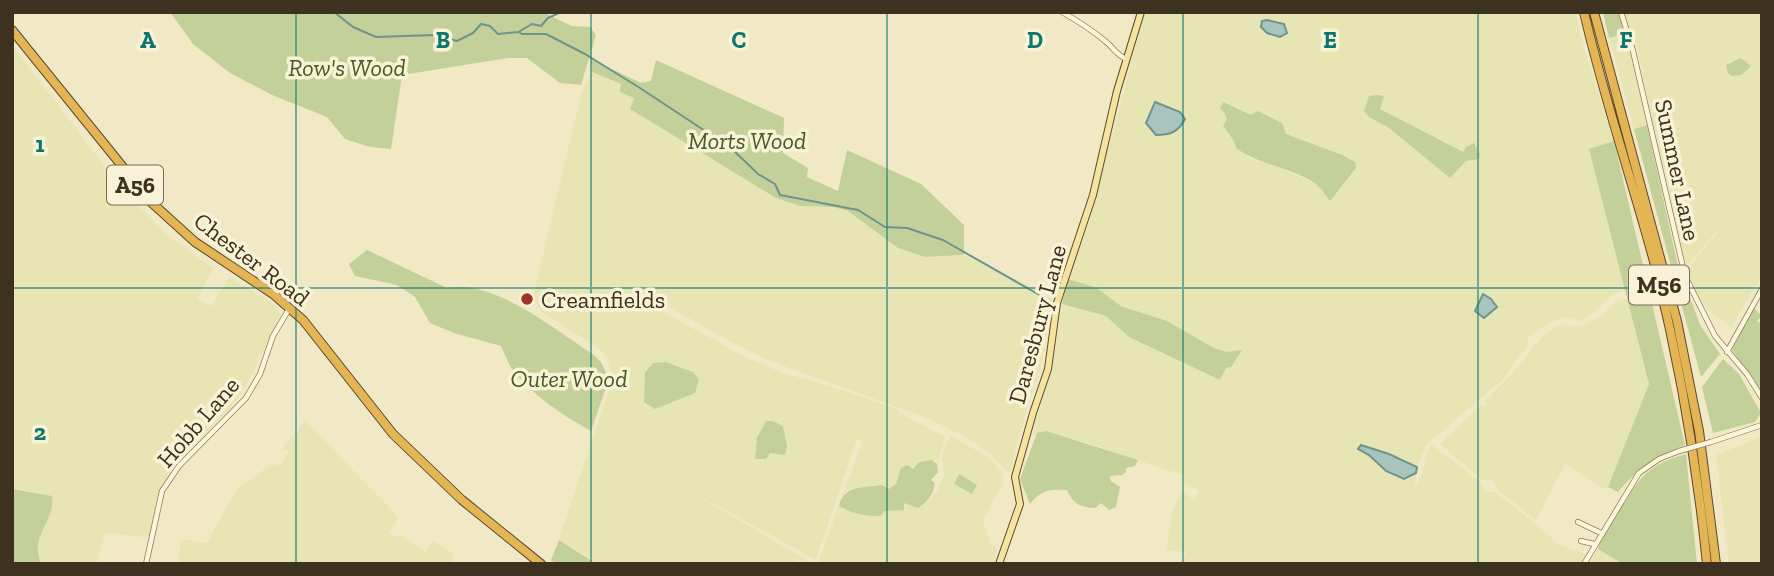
<svg xmlns="http://www.w3.org/2000/svg" width="1774" height="576" font-family="'Zilla Slab',serif">
	<style>
		.farmland { fill: #e7e5b3; fill-rule: evenodd }
		.green { fill: #c3d099 }
		.water { fill: #a8c4bf; stroke: #6e948e; stroke-width: 2 }
		.lines { fill: none; stroke-linecap: round; stroke-linejoin: round }
		.stream { stroke: #6e948e; stroke-width: 2 }
		.minor-casing { stroke: #8e7c5a; stroke-width: 6 }
		.major-casing { stroke: #5c492f; stroke-width: 8 }
		.highway-casing { stroke: #5c492f; stroke-width: 10 }
		.minor { stroke: #fbf5da; stroke-width: 4.5 }
		.major { stroke: #f5e49d; stroke-width: 6 }
		.highway { stroke: #e3b554; stroke-width: 8 }
		.minor-bridge-casing { stroke: #8e7c5a; stroke-width: 6; stroke-linecap: butt }
		.minor-bridge { stroke: #fbf5da; stroke-width: 4.5 }
		.grid { fill: none; stroke: #0f766e; stroke-width: 2; stroke-opacity: 0.55 }
		.poi-dot { fill: #a03427; stroke: #f8f2d6; stroke-width: 2.5 }
		.labels { text-anchor: middle; dominant-baseline: central; stroke-width: 7; stroke-linejoin: round; paint-order: stroke }
		.shield { fill: #f8f2d6; stroke: #756b56; stroke-width: 2 }
		.shield-label { font-size: 23px; font-weight: bold; fill: #3d311f }
		.park-label { font-size: 24px; font-style: italic; fill: #475b24; stroke: #f8f2d6 }
		.street-label { font-size: 24px; fill: #3d311f; stroke: #f8f2d6 }
		.poi-label { font-size: 24px; fill: #3d311f; stroke: #f8f2d6; text-anchor: start }
		.grid-label { font-size: 23px; text-anchor: middle; font-weight: bold; fill: #0f766e; stroke: #f8f2d6; stroke-width: 7; stroke-linejoin: round; paint-order: stroke }
	</style>
	<rect width="100%" height="100%" fill="#f1e9c6"/>
	<path class="farmland" d="M1145,12h431l7,33 31,96 -25,8 37,140 -14,6 -25,23 -5,2 -16,-3 -14,4 -26,17 3,3 -4,8 -22,30 -77,66 -9,22 -7,-5 -49,-17 18,20 16,11 9,3 12,-6 -1,15 5,-7 8,-31 4,-5 48,37 6,9 8,1 16,11 50,42 28,10 -4,9h-402l4,-12 -20,-2 6,-39 10,-20 13,10 4,-10 -15,-8 1,-7 -103,-35 -45,-8 -6,4 22,-76 9,-57 44,12 23,21 91,43 6,-12 15,-17 -15,1 -12,-4 -47,-27 -47,-16 -23,-17 -29,-9 20,-54zM1383,96l-4,13 85,44 10,8h-8l-16,17 -61,-50 -20,-11zM1240,111l46,23 56,21 14,13 -26,32 -14,-16 -45,-20 -22,-6 -24,-28 2,-11 -3,-7zM1482,292l9,6 14,17 -8,-8 -10,8 -12,-4z
		M1624,12h138v263l-31,52 -18,-13 -16,-16 -11,-27 49,-60 -49,55 -49,-216z
		M1626,34l21,91 -13,4 -25,-91z
		M12,45l111,145 45,46 45,32 -16,31 15,7 17,-29 45,27 7,11 -35,71 -17,24 -45,44 -12,15 -13,37 -6,32 -48,-5 -9,31h-57l1,-4 -4,-9 16,-55 -40,-7z
		M592,72l29,12 13,14 -4,11 146,89 24,8 33,1 15,4 50,37 27,9 44,-1 84,42 -12,70 -13,35 -18,70 -21,-20 -27,-18 -40,-19 -152,-55 -35,-17 -68,-38 -4,6 82,45 38,16 63,18 53,19v3l46,24 -6,22 -20,3 -30,28 -27,-3 -14,3 -5,4 20,-53 -6,-2 -41,121 -133,-73 130,77 -15,-4 -2,4h-196l-41,-25 54,-160 -5,-20 -10,-11 -57,-37 -8,-14 48,-203zM666,362l18,6 11,25 -40,16zM783,426l4,19 -2,9 -15,-1z
		M1629,299l20,85 -41,103 -3,2 -40,-25 -29,56 -38,-30 -5,-9 -12,-2 -41,-35 41,-39 5,2v-6l26,-27 28,-35 16,-12 8,-3 16,3 21,-11 17,-16z
		M306,421l93,97 -10,14 5,4 7,-1 25,17 7,-11 21,13 -4,10h-272l3,-25 26,4 29,-53 30,-22 7,-4 6,2 10,-14 -7,-4z
		M951,435l36,22 15,16v12l-19,34 7,25 7,5 -5,15h-165l-8,-4 20,-54 9,5h35l20,-8 25,-2 9,-9 7,-17 -2,-20z
		M1761,437l1,127h-33l-13,-109z
		M1598,549l25,15h-34z"/>
	<path class="green" d="M170,12h372l30,14 18,1 6,8 -15,50 -21,-2 -33,-25h-19l-106,17 -11,74 -21,-2 -25,-8 -18,-22 -55,-22 -42,-22 -37,-29z
		M1603,12h16l7,22 -17,4z
		M1741,58l10,8 -10,9 -9,1 -4,-3 -2,-8z
		M591,59l50,24 10,-2 5,-21 128,58 -1,35 25,15 -1,9 31,14 9,-41 74,34 43,41v30l-39,2 -27,-9 -50,-37 -15,-4 -33,-1 -24,-8 -146,-89 4,-11 -14,-6 1,-8 -29,-12z
		M1378,95l6,1 -4,13 83,43 3,-5 8,-4 6,11 -1,5 -13,2 -16,17 -61,-50 -20,-11 -5,-6 5,-15z
		M1223,102l28,13 7,-4 24,12 4,11 56,21 13,7 1,6 -26,33c-4,-5 -9,-13 -14,-17 -23,-16 -57,-19 -80,-36l-2,-7 -11,-15 4,-7 -3,-7 -4,-4z
		M1647,125l30,137 23,63 20,29 -19,23 -67,-248z
		M1614,141l71,304c-29,13 -47,23 -67,47l-10,-5 41,-103 -60,-235z
		M367,250l80,38c48,-9 108,42 147,67l7,7 8,17 -18,52c-29,-16 -57,-35 -78,-60 -5,-7 -8,-17 -12,-25l-47,-13 -24,-10 -15,-26 -18,-12 -42,-9 -6,-12z
		M1068,279l29,9 24,18 46,15 47,27 12,4 16,-2 -11,17 -5,1 -6,12 -91,-43 -23,-21 -44,-12z
		M1754,308l8,8 -5,5 5,3v68l-30,-42z
		M1723,359l16,15 22,39 -6,9 -42,11 -11,-46z
		M666,362l27,10 6,8 -4,13 -40,16 -11,-7 1,-29 8,-10z
		M766,421h6l11,5 4,20 -2,9 -15,-2 -4,6h-11l2,-21z
		M1046,431l92,29 -3,6 -9,2v4l-4,3 -12,1 1,5 9,6 -4,20 -7,3 -8,-7 -6,5c-15,-1 -22,-4 -28,-18 -18,-1 -26,0 -37,14l-10,-25 17,-46z
		M1686,454l11,110h-74l-25,-15 4,-13 20,-32 3,-1c16,-30 29,-40 61,-49z
		M932,460l5,4 1,8 -7,8 4,3c-2,13 -7,18 -17,25l-14,-5v7l-20,1 -3,5c-15,0 -28,-2 -42,-10 4,-21 25,-18 43,-21l7,4 7,-5 5,-16 6,-3 6,4 6,-7z
		M959,474l18,11 -5,9 -18,-10z
		M12,489l40,7c4,24 -22,40 -12,64l-1,4h-27z
		M559,540l38,24h-41l-5,-4z"/>
	<path class="water" d="M1267,20l17,4 3,9 -7,4 -13,-4 -6,-6 1,-6z
		M1155,102l25,10 5,7c-7,13 -14,16 -29,16l-10,-12z
		M1483,294l8,5 6,8 -13,11 -9,-7z
		M1361,445l28,9 28,13 -1,6 -12,6 -18,-8 -17,-16 -11,-6z"/>
	<g class="lines">
		<path class="stream" d="M334,12l19,15 23,10 58,-2 23,6 16,-8 8,-9 9,2 8,8 21,-2 3,2h24l39,20 55,34 91,60 27,26 17,10 5,11 78,15 27,17 22,1 36,12 107,61
			M520,31l12,-7 9,2 7,-8 13,-6"/>
		<defs>
			<path id="minor" d="M1062,12c16,9 30,18 43,29 8,6 12,15 22,18
				M1621,12l12,39 52,225 30,60 32,38 15,24
				M1727,352l35,-63
				M1711,442l51,-17
				M1578,522l23,11
				M1581,541l13,3
				M146,564l16,-73 17,-25 67,-68 14,-24 13,-38 16,-27
				M1584,564l55,-91 20,-14 20,-8"/>
			<path id="major" d="M999,564l21,-60 -5,-27 18,-64 15,-44 9,-66 36,-108 24,-104 24,-79"/>
			<path id="highway" d="M1584,12c20,87 49,171 72,257 24,97 41,196 51,295
				M1594,12l83,309 22,110 17,133
				M12,30l140,173 43,39 78,52 30,26 90,114 69,66 79,64"/>
		</defs>
		<use href="#minor" class="minor-casing"/>
		<use href="#major" class="major-casing"/>
		<use href="#highway" class="highway-casing"/>
		<use href="#minor" class="minor"/>
		<use href="#major" class="major"/>
		<use href="#highway" class="highway"/>
		<defs>
			<path id="minor-bridge" d="M1679,451l32,-9"/>
		</defs>
		<use href="#minor-bridge" class="minor-bridge-casing"/>
		<use href="#minor-bridge" class="minor-bridge"/>
	</g>
	<path class="grid" d="M296,12v552M591,12v552M887,12v552M1183,12v552M1478,12v552M12,288h1750"/>
	<circle class="poi-dot" cx="527" cy="299" r="7"/>
	<g class="labels">
		<g class="shield">
			<rect x="107" y="165.5" width="56" height="39" rx="5"/>
			<rect x="1629" y="265.5" width="60" height="39" rx="5"/>
		</g>
		<g class="shield-label">
			<text x="135" y="185">A56</text>
			<text x="1659" y="285">M56</text>
		</g>
		<g class="park-label">
			<text x="347" y="67">Row's Wood</text>
			<text x="747" y="140">Morts Wood</text>
			<text x="569" y="378">Outer Wood</text>
		</g>
		<g class="street-label">
			<text transform="translate(1678 170) rotate(78)">Summer Lane</text>
			<text transform="translate(252 259) rotate(37)">Chester Road</text>
			<text transform="translate(1037 324) rotate(-75)">Daresbury Lane</text>
			<text transform="translate(198 422) rotate(-49)">Hobb Lane</text>
		</g>
		<g class="poi-label">
			<text x="541" y="299">Creamfields</text>
		</g>
	</g>
	<g class="grid-label">
		<text x="148" y="48">A</text>
		<text x="443" y="48">B</text>
		<text x="739" y="48">C</text>
		<text x="1035" y="48">D</text>
		<text x="1330" y="48">E</text>
		<text x="1626" y="48">F</text>
		<text x="40" y="152">1</text>
		<text x="40" y="440">2</text>
	</g>
	<rect width="1774" height="576" fill="none" stroke="#3d311f" stroke-width="28"/>
</svg>
